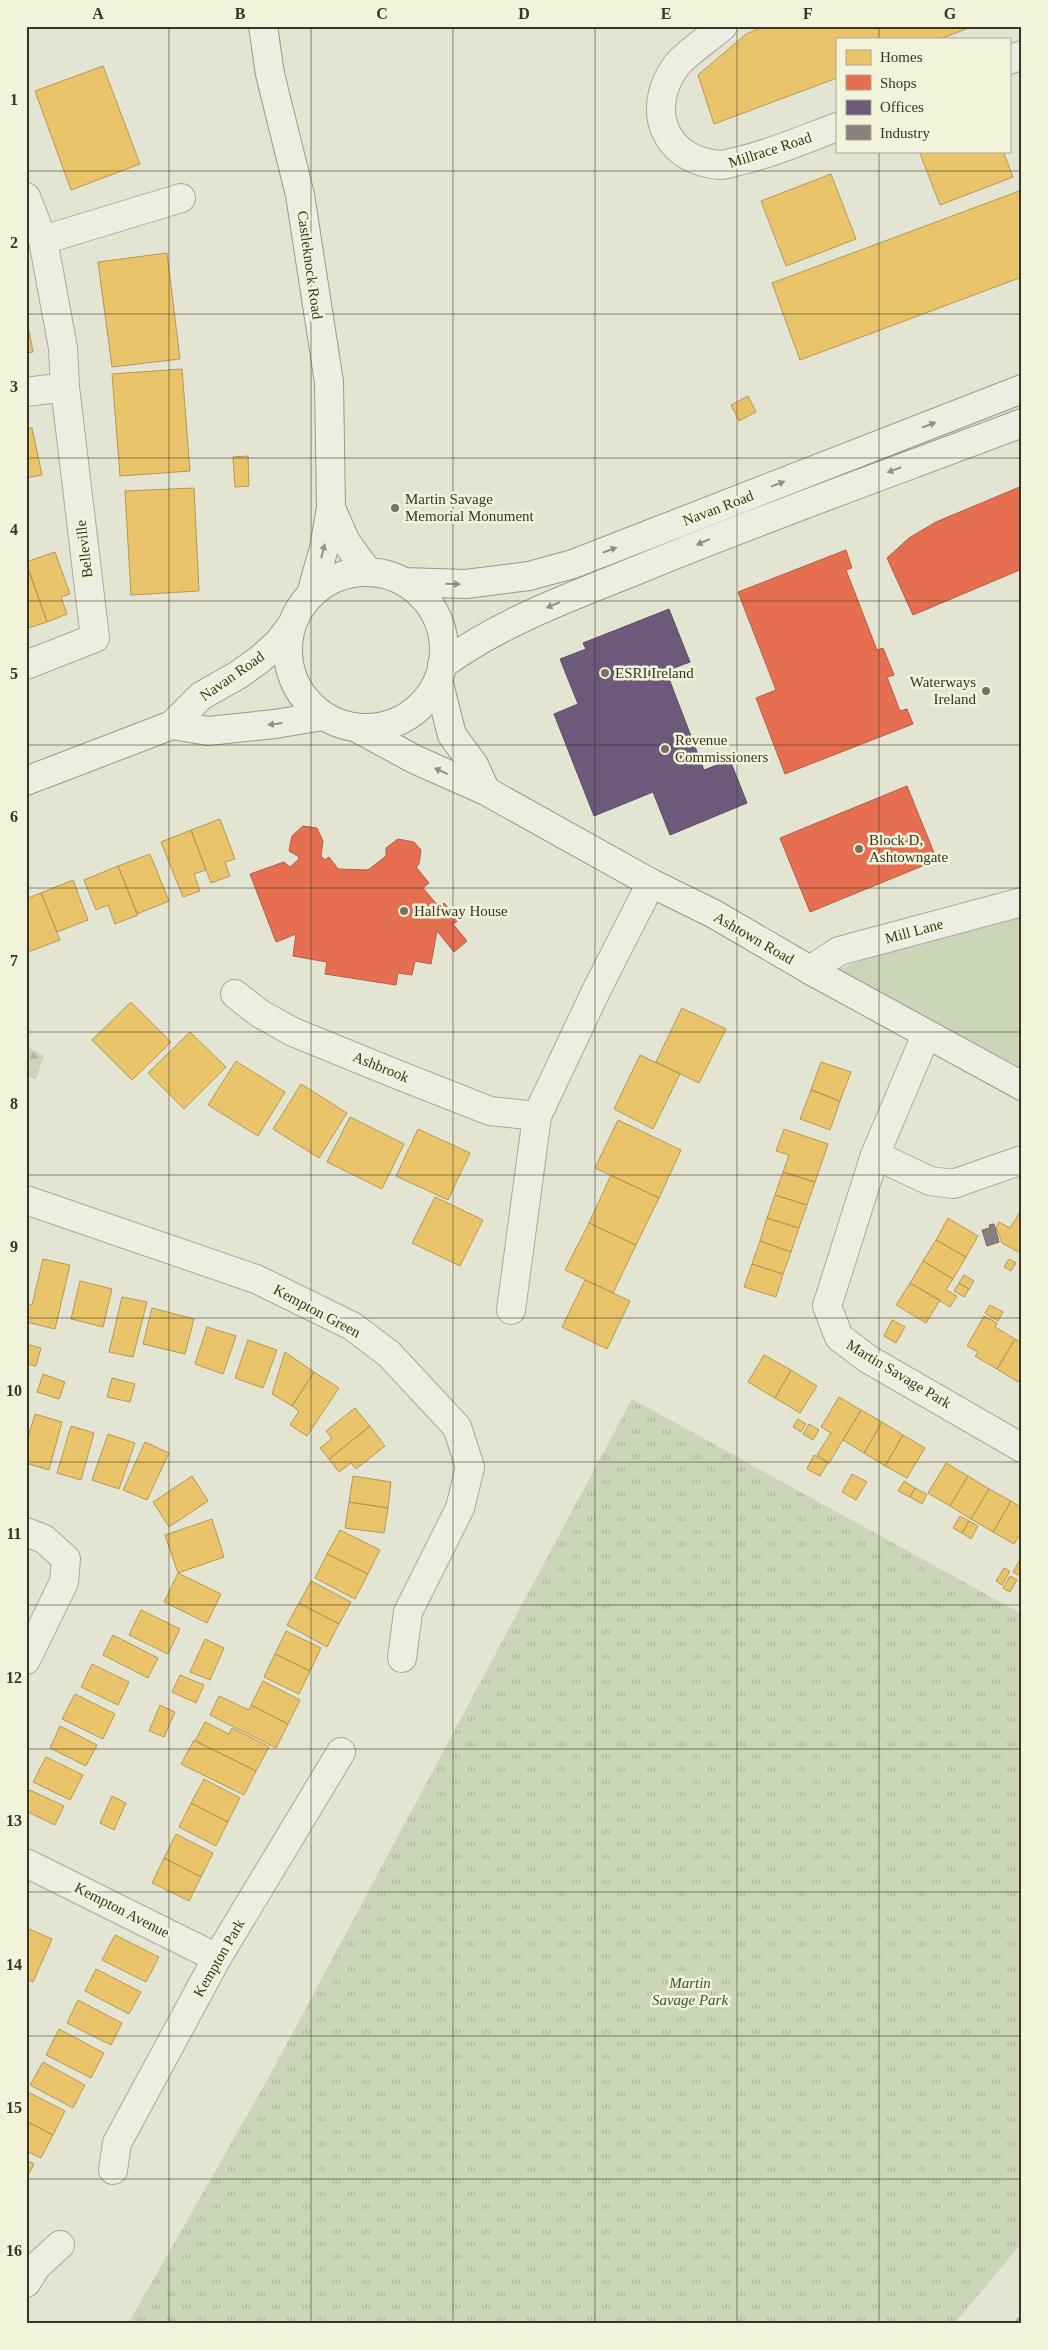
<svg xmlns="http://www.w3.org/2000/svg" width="1048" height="2350" font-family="Georgia,serif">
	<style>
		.grass { fill: #cbd5b8 }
		.forest { fill: url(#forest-firs) }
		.park { fill: url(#park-tufts) }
		.homes { fill: #e9c46a; stroke: #b49955 }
		.shops { fill: #e76f51; stroke: #b35e43 }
		.offices { fill: #6d597a; stroke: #5d4e60 }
		.industry { fill: #8a817c; stroke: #726a61 }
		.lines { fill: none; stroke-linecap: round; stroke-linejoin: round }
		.street-casing { stroke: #aaa99b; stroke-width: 30 }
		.secondary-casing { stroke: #9a998b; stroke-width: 30 }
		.street { stroke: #edede3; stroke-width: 28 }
		.secondary { stroke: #edede3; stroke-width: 28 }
		.rail { stroke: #adaca3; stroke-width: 4; stroke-dasharray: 9 9; stroke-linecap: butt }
		.oneway { fill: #939183 }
		.grid { fill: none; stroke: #393523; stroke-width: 1; stroke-opacity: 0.55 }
		.poi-dot { fill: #757261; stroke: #f2f3db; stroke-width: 2 }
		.labels { text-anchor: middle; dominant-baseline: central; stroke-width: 5; stroke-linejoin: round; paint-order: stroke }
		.street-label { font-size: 15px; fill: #393523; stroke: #f2f3db }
		.poi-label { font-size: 15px; fill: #393523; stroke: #f2f3db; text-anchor: start }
		.park-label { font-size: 15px; font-style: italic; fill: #3d532c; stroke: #f2f3db }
		.neatline { fill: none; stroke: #393523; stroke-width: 2 }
		.grid-label { font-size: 16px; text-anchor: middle; font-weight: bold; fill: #393523 }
	</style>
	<defs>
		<pattern id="forest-firs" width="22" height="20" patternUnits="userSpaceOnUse" patternTransform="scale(1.25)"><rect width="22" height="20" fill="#cbd5b8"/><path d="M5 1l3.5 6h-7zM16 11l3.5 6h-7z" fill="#afb79e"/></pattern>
		<pattern id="park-tufts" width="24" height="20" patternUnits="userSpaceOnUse" patternTransform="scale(1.25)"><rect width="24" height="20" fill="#cbd5b8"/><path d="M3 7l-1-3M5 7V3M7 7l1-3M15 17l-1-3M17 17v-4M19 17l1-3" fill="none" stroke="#afb79e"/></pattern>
	</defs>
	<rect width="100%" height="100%" fill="#e4e4d3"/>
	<path class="grass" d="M1022,913v155l-195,-95 88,-31z"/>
	<path class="forest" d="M26,1046l18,10 -8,23 -10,-3z"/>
	<path class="park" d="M632,1399l390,215v629l-68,81h-826l141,-247z"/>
	<path class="homes" d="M765,26h209l-34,13h-103v39l-123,46 -16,-49 48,-41z
		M103,66l37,98 -69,26 -36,-99z
		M919,151h84l10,26 -73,28z
		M831,174l25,65 -70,27 -25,-65z
		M1022,190v87l-222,83 -28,-77z
		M167,253l13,106 -68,8 -14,-105z
		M26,315l7,37 -7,1z
		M182,369l8,102 -70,5 -8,-102z
		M748,396l8,16 -17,9 -8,-16z
		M32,428l10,47 -16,3v-49z
		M248,456l1,30 -14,1 -2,-30z
		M194,488l5,103 -68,4 -6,-104z
		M55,552l15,42 -9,3 6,17 -20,8 -21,-60z
		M30,574l17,48 -21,7v-54z
		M220,819l15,40 -10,3 5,14 -19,7 -20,-53z
		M191,830l15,40 -12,4 6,17 -17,6 -22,-55z
		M150,854l19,47 -32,13 -19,-48z
		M118,866l20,49 -23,9 -7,-19 -12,5 -12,-30z
		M73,880l15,40 -31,12 -16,-39z
		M41,893l19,47 -32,12 -2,-5v-48z
		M131,1002l40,40 -39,38 -40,-40z
		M682,1008l44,21 -27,54 -43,-21z
		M190,1032l36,35 -42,42 -36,-36z
		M640,1055l40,19 -27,55 -39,-20z
		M236,1061l49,31 -27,44 -50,-31z
		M821,1062l30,10 -11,29 -29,-11z
		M301,1084l46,29 -28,45 -46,-29z
		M811,1090l29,11 -10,29 -30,-11z
		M350,1117l54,27 -22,45 -55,-27z
		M618,1120l63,30 -22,48 -64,-30z
		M418,1129l52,24 -22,47 -52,-24z
		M784,1129l44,15 -13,38 -32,-10 6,-17 -13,-4z
		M783,1172l32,10 -8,23 -32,-10z
		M611,1175l48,23 -23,47 -47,-22z
		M775,1195l32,10 -8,23 -32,-10z
		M435,1197l48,23 -23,46 -48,-23z
		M1022,1209v45l-20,-11 -6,-16 3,-5 11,6z
		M767,1218l32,10 -8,24 -31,-11z
		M948,1218l30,18 -12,21 -30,-17z
		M589,1223l47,22 -23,48 -48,-23z
		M936,1240l30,17 -13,22 -30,-18z
		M760,1241l31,11 -8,22 -31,-10z
		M43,1259l27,6 -15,64 -29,-7v-19l6,2z
		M1009,1259l7,4 -5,8 -7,-4z
		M923,1261l30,18 -7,11 11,6 -7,11 -40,-24z
		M752,1264l31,10 -7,23 -32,-10z
		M964,1275l10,6 -5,8 -10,-6z
		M585,1280l45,21 -23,48 -45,-22z
		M80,1281l32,8 -9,38 -32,-8z
		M910,1283l30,17 -14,23 -30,-18z
		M959,1283l10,6 -5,8 -10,-6z
		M122,1297l25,5 -14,55 -24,-5z
		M990,1305l13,7 -5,9 -13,-8z
		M152,1308l42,11 -9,35 -42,-10z
		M984,1316l13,7 -2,4 20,12 -18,30 -22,-13 3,-4 -11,-6z
		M892,1320l13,7 -9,16 -12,-7z
		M207,1327l29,9 -13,38 -28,-10z
		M1015,1339l7,4v33l-4,6 -21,-13z
		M248,1340l29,10 -14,38 -28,-10z
		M26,1344l15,4 -5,18 -10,-2z
		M285,1352l29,20 -22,34 -20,-12z
		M764,1355l27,15 -16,28 -27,-16z
		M791,1370l26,16 -17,27 -25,-15z
		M314,1372l25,16 -32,48 -17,-11 9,-14 -7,-5z
		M43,1374l22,8 -6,17 -22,-7z
		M112,1378l23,6 -5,18 -23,-5z
		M839,1397l22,13 -32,53 -12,-8 14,-22 -10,-6z
		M355,1408l15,18 -41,33 -9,-11 12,-10 -6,-7z
		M861,1410l21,12 -18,31 -21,-13z
		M35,1414l27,8 -13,48 -23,-7v-19z
		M798,1419l8,5 -5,8 -8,-5z
		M882,1422l21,13 -18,31 -21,-13z
		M809,1424l10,6 -6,10 -10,-6z
		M71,1426l23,7 -13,47 -24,-7z
		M370,1426l15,20 -29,23 -5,-6 -12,9 -10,-13z
		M108,1434l27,9 -16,46 -27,-9z
		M903,1435l22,13 -18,30 -22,-12z
		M145,1442l24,11 -22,47 -24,-10z
		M814,1455l14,8 -8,13 -13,-7z
		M946,1463l22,13 -18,30 -22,-13z
		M852,1474l15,8 -11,18 -14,-8z
		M192,1476l16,25 -39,26 -16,-25z
		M353,1476l38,6 -3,26 -39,-6z
		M968,1476l21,13 -18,30 -21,-13z
		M904,1481l11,7 -5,9 -12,-6z
		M915,1488l12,6 -5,10 -12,-7z
		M989,1489l22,12 -18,31 -22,-13z
		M1011,1501l11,7v23l-8,13 -21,-12z
		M349,1502l39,6 -4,25 -39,-5z
		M960,1516l9,5 -7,12 -9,-5z
		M212,1519l12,38 -46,16 -13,-38z
		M969,1521l9,5 -7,13 -9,-6z
		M340,1530l40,20 -12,24 -41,-20z
		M327,1554l41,20 -13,25 -40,-21z
		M1022,1556v21l-9,-5z
		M1004,1568l6,3 -8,14 -6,-4z
		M178,1573l43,21 -14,29 -43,-21z
		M1010,1576l7,4 -7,12 -7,-4z
		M311,1581l40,21 -12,22 -40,-21z
		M299,1603l40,21 -12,23 -40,-22z
		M141,1610l39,19 -12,25 -39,-19z
		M286,1631l35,17 -11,23 -35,-17z
		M113,1635l45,23 -10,20 -45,-23z
		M205,1639l19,9 -14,32 -20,-8z
		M275,1654l35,17 -11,23 -35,-17z
		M92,1664l37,18 -11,23 -37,-18z
		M180,1675l24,10 -8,18 -24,-11z
		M263,1681l37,19 -12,24 -37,-19z
		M75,1694l40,20 -12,25 -41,-20z
		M219,1696l30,14 2,-5 37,19 -12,24 -66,-33z
		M160,1705l15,7 -11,25 -15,-6z
		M205,1722l24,12 3,-6 37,19 -13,24 -61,-30z
		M60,1726l37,19 -11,21 -36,-18z
		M194,1740l62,31 -12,24 -63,-31z
		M46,1757l37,18 -13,25 -37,-18z
		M204,1779l36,19 -12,24 -37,-19z
		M30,1790l34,16 -9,19 -29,-14v-14z
		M112,1796l14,7 -12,27 -14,-7z
		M191,1803l37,19 -12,24 -37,-19z
		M176,1834l37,19 -12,24 -37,-19z
		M164,1858l37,19 -12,24 -37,-18z
		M29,1929l23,10 -19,43 -7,-3v-44z
		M115,1935l44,22 -13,25 -44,-22z
		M96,1969l45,23 -12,22 -44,-23z
		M78,2000l44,23 -11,22 -44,-22z
		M59,2029l45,24 -13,25 -45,-23z
		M43,2062l42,23 -12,23 -43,-23z
		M26,2091l39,20 -12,24 -27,-14z
		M26,2121l27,14 -12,23 -15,-7z
		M26,2160l8,4 -8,15z"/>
	<path class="shops" d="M1022,486v83l-109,46 -26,-57 22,-20 27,-16z
		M846,550l6,18 -6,2 31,80 6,-2 11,27 -7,2 13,34 7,-2 6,15 -128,50 -29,-76 20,-8 -38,-98z
		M907,786l30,74 -127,52 -30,-74z
		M303,826l14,2 6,13 -2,15 4,4 4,-3 9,12 30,1 18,-14v-8l12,-9 16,3 7,8 -2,14 -3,3 13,16 -6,5 16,19 5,-4 15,17 -6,4 14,17 -13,11 -17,-21 -6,33 -16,-3 -3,14 -14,-2 -2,12 -71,-11 2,-12 -34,-6 3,-22 -20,8 -26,-68 34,-12 6,5 8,-7 1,-3 -10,-6 3,-15z"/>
	<path class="offices" d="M669,609l21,53 -24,9 38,99 26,-10 17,43 -77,32 -17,-43 -59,24 -40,-102 24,-10 -18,-45 26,-10 -3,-6z"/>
	<path class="industry" d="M994,1224l5,18 -12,4 -5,-16 8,-2 -1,-3z"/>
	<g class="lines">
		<defs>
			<path id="street" d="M723,26c-13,12 -36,26 -47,40 -32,44 -11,95 44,99 6,0 13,-3 19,-4 34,-8 66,-22 98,-34
				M1009,60l13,-5
				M26,197l17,43 20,108 2,39 30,251 -69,27
				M43,240l138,-42
				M26,392l39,-5
				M810,970l29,-19 183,-49
				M235,994l24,19 34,19 103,42 94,37 47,5
				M926,1035l-51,120 -48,151 12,31 29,22 154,89
				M875,1155l55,26 23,3 69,-24
				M26,1200l230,79 96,47 37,28 68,73 13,40 -10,41 -52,104 -6,46
				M511,1310l26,-194 60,-127 54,-106
				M26,1532l18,7 22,20 -2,23 -38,78
				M26,1863l191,95
				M113,2170l4,-27 100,-185 124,-206
				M26,2283l11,-17 23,-21"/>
			<path id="secondary" d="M263,26l7,48 30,121 29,187 2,126 -7,40 -13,46
				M331,508l15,34 22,30
				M288 650a78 78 0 1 1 156 0a78 78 0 1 1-156 0Z
				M404,582l62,2 63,-8 44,-12 449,-175
				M442,665c59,-43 126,-67 193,-94 128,-53 258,-99 387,-148
				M438,680l14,55 22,30 12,26
				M172,725l36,6 67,-7 48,-8
				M355,727l61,33 70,31 165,92 63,31 96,56 212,116
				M26,781l146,-56 29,-29 37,-21 21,-15 19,-17 13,-17"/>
		</defs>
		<use href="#street" class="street-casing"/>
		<use href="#secondary" class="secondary-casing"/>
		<use href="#street" class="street"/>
		<use href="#secondary" class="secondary"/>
		<path class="rail" d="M1015,2324l7,-8"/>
	</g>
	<defs><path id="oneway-solid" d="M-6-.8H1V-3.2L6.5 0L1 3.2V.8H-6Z" transform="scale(1.25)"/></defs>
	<g class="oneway">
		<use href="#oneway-solid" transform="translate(929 425) rotate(-21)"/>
		<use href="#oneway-solid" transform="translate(894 470) rotate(160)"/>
		<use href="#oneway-solid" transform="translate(778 484) rotate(-21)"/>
		<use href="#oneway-solid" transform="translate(703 542) rotate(157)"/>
		<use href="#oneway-solid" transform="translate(610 550) rotate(-21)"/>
		<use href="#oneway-solid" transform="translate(323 551) rotate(-76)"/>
		<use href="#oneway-solid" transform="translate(453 584) rotate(2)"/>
		<use href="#oneway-solid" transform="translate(553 605) rotate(157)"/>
		<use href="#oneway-solid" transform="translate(275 724) rotate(173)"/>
		<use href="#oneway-solid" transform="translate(441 771) rotate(-156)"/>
	</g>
	<path class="grid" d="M169,26v2298M311,26v2298M453,26v2298M595,26v2298M737,26v2298M879,26v13M879,151v2173M26,171h996M26,314h996M26,458h996M26,601h996M26,745h996M26,888h996M26,1032h996M26,1175h996M26,1318h996M26,1462h996M26,1605h996M26,1749h996M26,1892h996M26,2036h996M26,2179h996"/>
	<g class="poi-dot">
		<circle cx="395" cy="508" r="5"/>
		<circle cx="605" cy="673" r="5"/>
		<circle cx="986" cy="691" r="5"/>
		<circle cx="665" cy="749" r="5"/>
		<circle cx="859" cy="849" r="5"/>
		<circle cx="404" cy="911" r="5"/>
	</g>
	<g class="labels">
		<g class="street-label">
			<text transform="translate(770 150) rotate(-18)">Millrace Road</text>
			<text transform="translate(310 265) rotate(82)">Castleknock Road</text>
			<text transform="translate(718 508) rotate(-21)">Navan Road</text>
			<text transform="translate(84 549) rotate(-97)">Belleville</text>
			<text transform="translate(232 676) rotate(-35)">Navan Road</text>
			<text transform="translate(914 931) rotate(-15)">Mill Lane</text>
			<text transform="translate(754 938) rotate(30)">Ashtown Road</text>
			<text transform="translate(381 1067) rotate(22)">Ashbrook</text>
			<text transform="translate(317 1311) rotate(28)">Kempton Green</text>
			<text transform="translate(899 1374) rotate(31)">Martin Savage Park</text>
			<text transform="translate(122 1910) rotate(27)">Kempton Avenue</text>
			<text transform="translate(219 1958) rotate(-60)">Kempton Park</text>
		</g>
		<g class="poi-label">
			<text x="405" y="499">Martin Savage<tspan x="405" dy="17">Memorial Monument</tspan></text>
			<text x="615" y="673">ESRI Ireland</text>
			<text x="976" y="682" text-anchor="end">Waterways<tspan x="976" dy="17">Ireland</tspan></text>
			<text x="675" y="740">Revenue<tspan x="675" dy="17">Commissioners</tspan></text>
			<text x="869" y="840">Block D,<tspan x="869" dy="17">Ashtowngate</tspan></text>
			<text x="414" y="911">Halfway House</text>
		</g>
		<g class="park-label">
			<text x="690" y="1983">Martin<tspan x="690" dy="17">Savage Park</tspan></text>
		</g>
	</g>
	<rect width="1048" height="2350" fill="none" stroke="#f2f3db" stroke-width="55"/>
	<rect x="836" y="38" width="175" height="115" fill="#f2f3db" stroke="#a8a791"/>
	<rect x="846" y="50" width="25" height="15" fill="#e9c46a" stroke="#a8a791"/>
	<text x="880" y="62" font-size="15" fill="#393523">Homes</text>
	<rect x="846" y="75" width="25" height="15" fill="#e76f51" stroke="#a8a791"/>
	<text x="880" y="88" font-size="15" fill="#393523">Shops</text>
	<rect x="846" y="100" width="25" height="15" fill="#6d597a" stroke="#a8a791"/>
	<text x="880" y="112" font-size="15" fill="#393523">Offices</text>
	<rect x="846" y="125" width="25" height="15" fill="#8a817c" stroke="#a8a791"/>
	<text x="880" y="138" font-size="15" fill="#393523">Industry</text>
	<rect x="28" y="28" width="992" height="2294" class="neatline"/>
	<g class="grid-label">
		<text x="98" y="19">A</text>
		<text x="240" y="19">B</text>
		<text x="382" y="19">C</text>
		<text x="524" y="19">D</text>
		<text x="666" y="19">E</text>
		<text x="808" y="19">F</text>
		<text x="950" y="19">G</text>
		<text x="14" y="105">1</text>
		<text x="14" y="248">2</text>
		<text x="14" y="392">3</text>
		<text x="14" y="535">4</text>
		<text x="14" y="679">5</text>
		<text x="14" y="822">6</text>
		<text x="14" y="966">7</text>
		<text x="14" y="1109">8</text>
		<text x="14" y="1252">9</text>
		<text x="14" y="1396">10</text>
		<text x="14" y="1539">11</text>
		<text x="14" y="1683">12</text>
		<text x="14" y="1826">13</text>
		<text x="14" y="1970">14</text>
		<text x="14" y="2113">15</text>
		<text x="14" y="2256">16</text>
	</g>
</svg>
